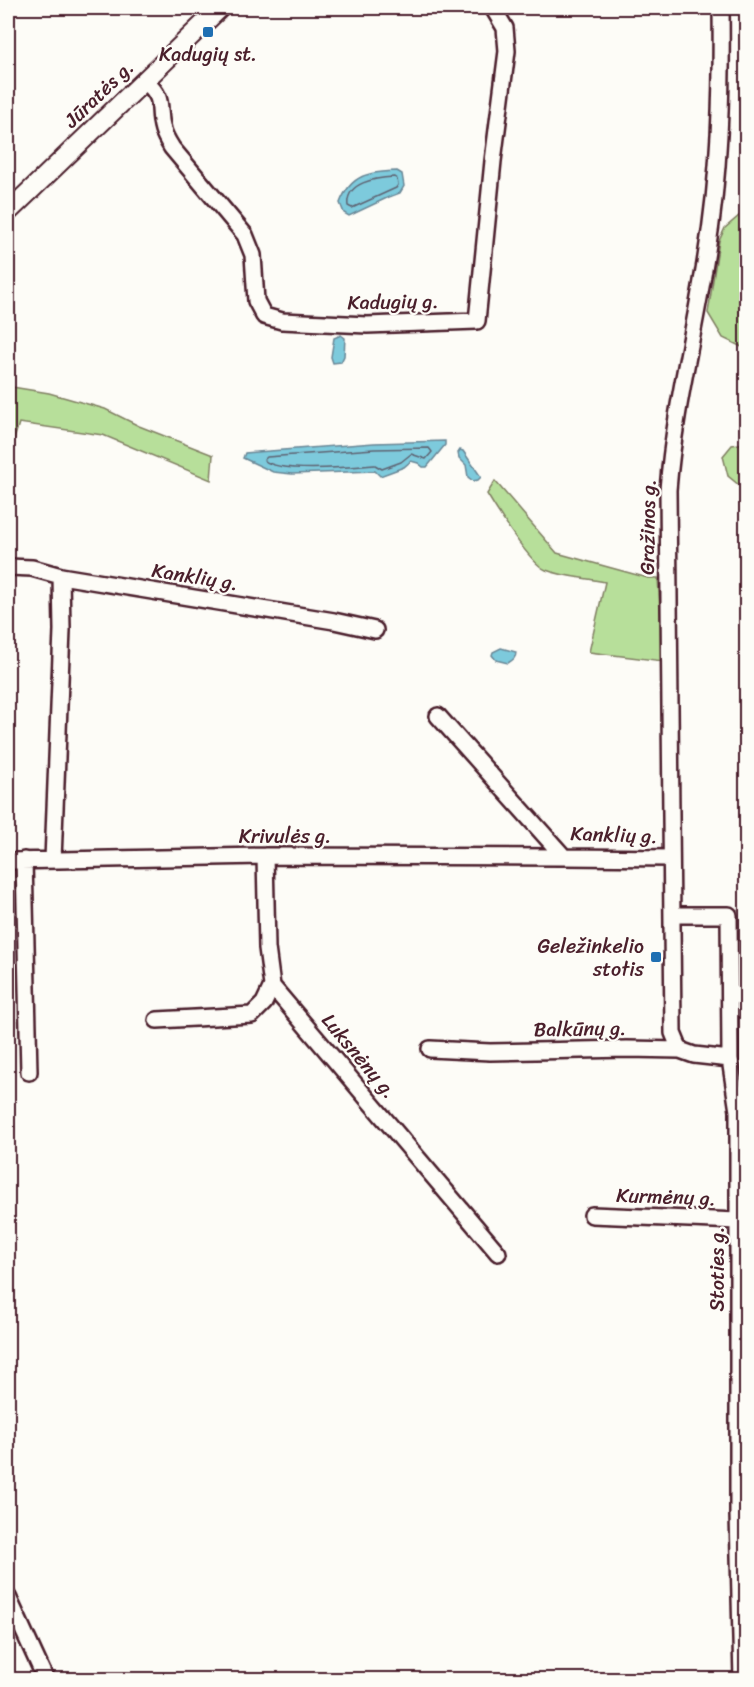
<svg xmlns="http://www.w3.org/2000/svg" width="754" height="1687" font-family="Sriracha,sans-serif">
	<style>
		.built { fill: #f6e8da }
		.green { fill: #b7df9a; stroke: #807f62; stroke-width: 1.5 }
		.water { fill: #7dcadc; stroke: #698695; stroke-width: 1.5 }
		.lines { fill: none; stroke-linecap: round; stroke-linejoin: round }
		.shore { stroke: #5e6372; stroke-width: 1.5 }
		.minor-casing { stroke: #4a1f2b; stroke-width: 20 }
		.tertiary-casing { stroke: #4a1f2b; stroke-width: 22 }
		.minor { stroke: #fdfcf7; stroke-width: 15 }
		.tertiary { stroke: #fdfcf7; stroke-width: 18 }
		.poi-dot { fill: #1f6fb2; stroke: #fdfcf7; stroke-width: 2 }
		.labels { text-anchor: middle; dominant-baseline: central; stroke-width: 4.5; stroke-linejoin: round; paint-order: stroke }
		.poi-label { font-size: 20px; fill: #4a1f2b; stroke: #fdfcf7 }
		.street-label { font-size: 20px; fill: #4a1f2b; stroke: #fdfcf7 }
	</style>
	<rect width="100%" height="100%" fill="#fdfcf7"/>
	<filter id="ink" filterUnits="userSpaceOnUse"><feTurbulence type="fractalNoise" baseFrequency=".0167" numOctaves="2"/><feDisplacementMap in="SourceGraphic" scale="12" xChannelSelector="R" yChannelSelector="G"/><feConvolveMatrix kernelMatrix="1 2 1 2 8 2 1 2 1" color-interpolation-filters="sRGB"/></filter>
	<g filter="url(#ink)">
		<path class="built" d="M740,995h6v129l-4,-35z"/>
		<path class="green" d="M746,210v139l-23,-11 -15,-25 11,-72 6,-13z
			M12,387l37,6 56,16 34,17 74,29 -2,25 -108,-45 -84,-12 -10,33 -1,-1v-64z
			M746,443v48l-18,-15 -5,-20 9,-11z
			M495,481l62,72 91,25h10l5,83 -74,-9 16,-70c-19,-4 -41,-5 -59,-12 -16,-6 -50,-61 -59,-76z"/>
		<path class="water" d="M397,171l5,3 2,12 -4,7 -11,4 -40,19 -5,-3 -4,-10c11,-29 29,-31 57,-32z
			M341,335l4,3 -1,18 -3,6 -8,1 -2,-6 3,-19z
			M445,441v4l-18,22h-4l-5,-4 -7,-2 -7,6 -24,9 -5,-5 -83,3 -19,-2 -30,-14 2,-5 129,-10z
			M460,450l3,1 18,26 -3,3 -5,1 -5,-4 -2,-12 -7,-7 -1,-5z
			M501,648l15,4c0,6 -3,8 -8,11l-12,-3 -4,-5 1,-3z"/>
		<g class="lines">
			<path class="shore" d="M394,177l3,2 1,6 -2,3 -44,20 -4,-2c-3,-24 28,-28 46,-29z
				M429,448l3,4 -6,7 -15,-5 -10,8 -19,7 -7,-4c-22,2 -97,9 -111,-5l3,-3 107,-8z"/>
			<defs>
				<path id="minor" d="M145,81c22,20 11,25 18,49 2,7 6,13 9,18l73,87 8,20 3,46 8,15 18,5 85,4 110,-4 16,-160 14,-110 -2,-23 -12,-20
					M8,567l24,1 29,8 273,45 41,9
					M438,716l126,141 107,1
					M265,856l2,92 5,38 226,267
					M24,860l5,212
					M53,860l9,-230 -1,-54
					M8,861l257,-5 299,1
					M672,915h57l1,144 8,52v403l4,166
					M157,1020l95,-5 12,-12 8,-17
					M430,1049l60,3 137,-3 53,1 14,5 36,4
					M680,1050l-7,-17 -5,-543c6,-79 26,-155 38,-233 14,-82 16,-166 15,-249
					M592,1215l146,6
					M8,1597l38,83"/>
				<path id="tertiary" d="M8,212l212,-204"/>
			</defs>
			<use href="#minor" class="minor-casing"/>
			<use href="#tertiary" class="tertiary-casing"/>
			<use href="#minor" class="minor"/>
			<use href="#tertiary" class="tertiary"/>
		</g>
	</g>
	<g class="poi-dot">
		<rect x="202" y="26" width="12" height="12" rx="3"/>
		<rect x="650" y="951" width="12" height="12" rx="3"/>
	</g>
	<g class="labels">
		<g class="poi-label">
			<text x="208" y="54">Kadugių st.</text>
			<text x="644" y="946" text-anchor="end">Geležinkelio<tspan x="644" dy="23">stotis</tspan></text>
		</g>
		<g class="street-label">
			<text transform="translate(99 94) rotate(-44)">Jūratės g.</text>
			<text transform="translate(393 302) rotate(-1)">Kadugių g.</text>
			<text transform="translate(648 527) rotate(-89)">Gražinos g.</text>
			<text transform="translate(195 577) rotate(9)">Kanklių g.</text>
			<text transform="translate(614 835) rotate(2)">Kanklių g.</text>
			<text x="285" y="836">Krivulės g.</text>
			<text transform="translate(580 1029) rotate(-1)">Balkūnų g.</text>
			<text transform="translate(359 1056) rotate(50)">Luksnėnų g.</text>
			<text transform="translate(666 1197) rotate(2)">Kurmėnų g.</text>
			<text transform="translate(717 1269) rotate(-90)">Stoties g.</text>
		</g>
	</g>
	<rect width="754" height="1687" fill="none" stroke="#fdfcf7" stroke-width="30"/>
	<rect x="15" y="15" width="724" height="1657" fill="none" stroke="#4a1f2b" stroke-width="2" filter="url(#ink)"/>
</svg>
